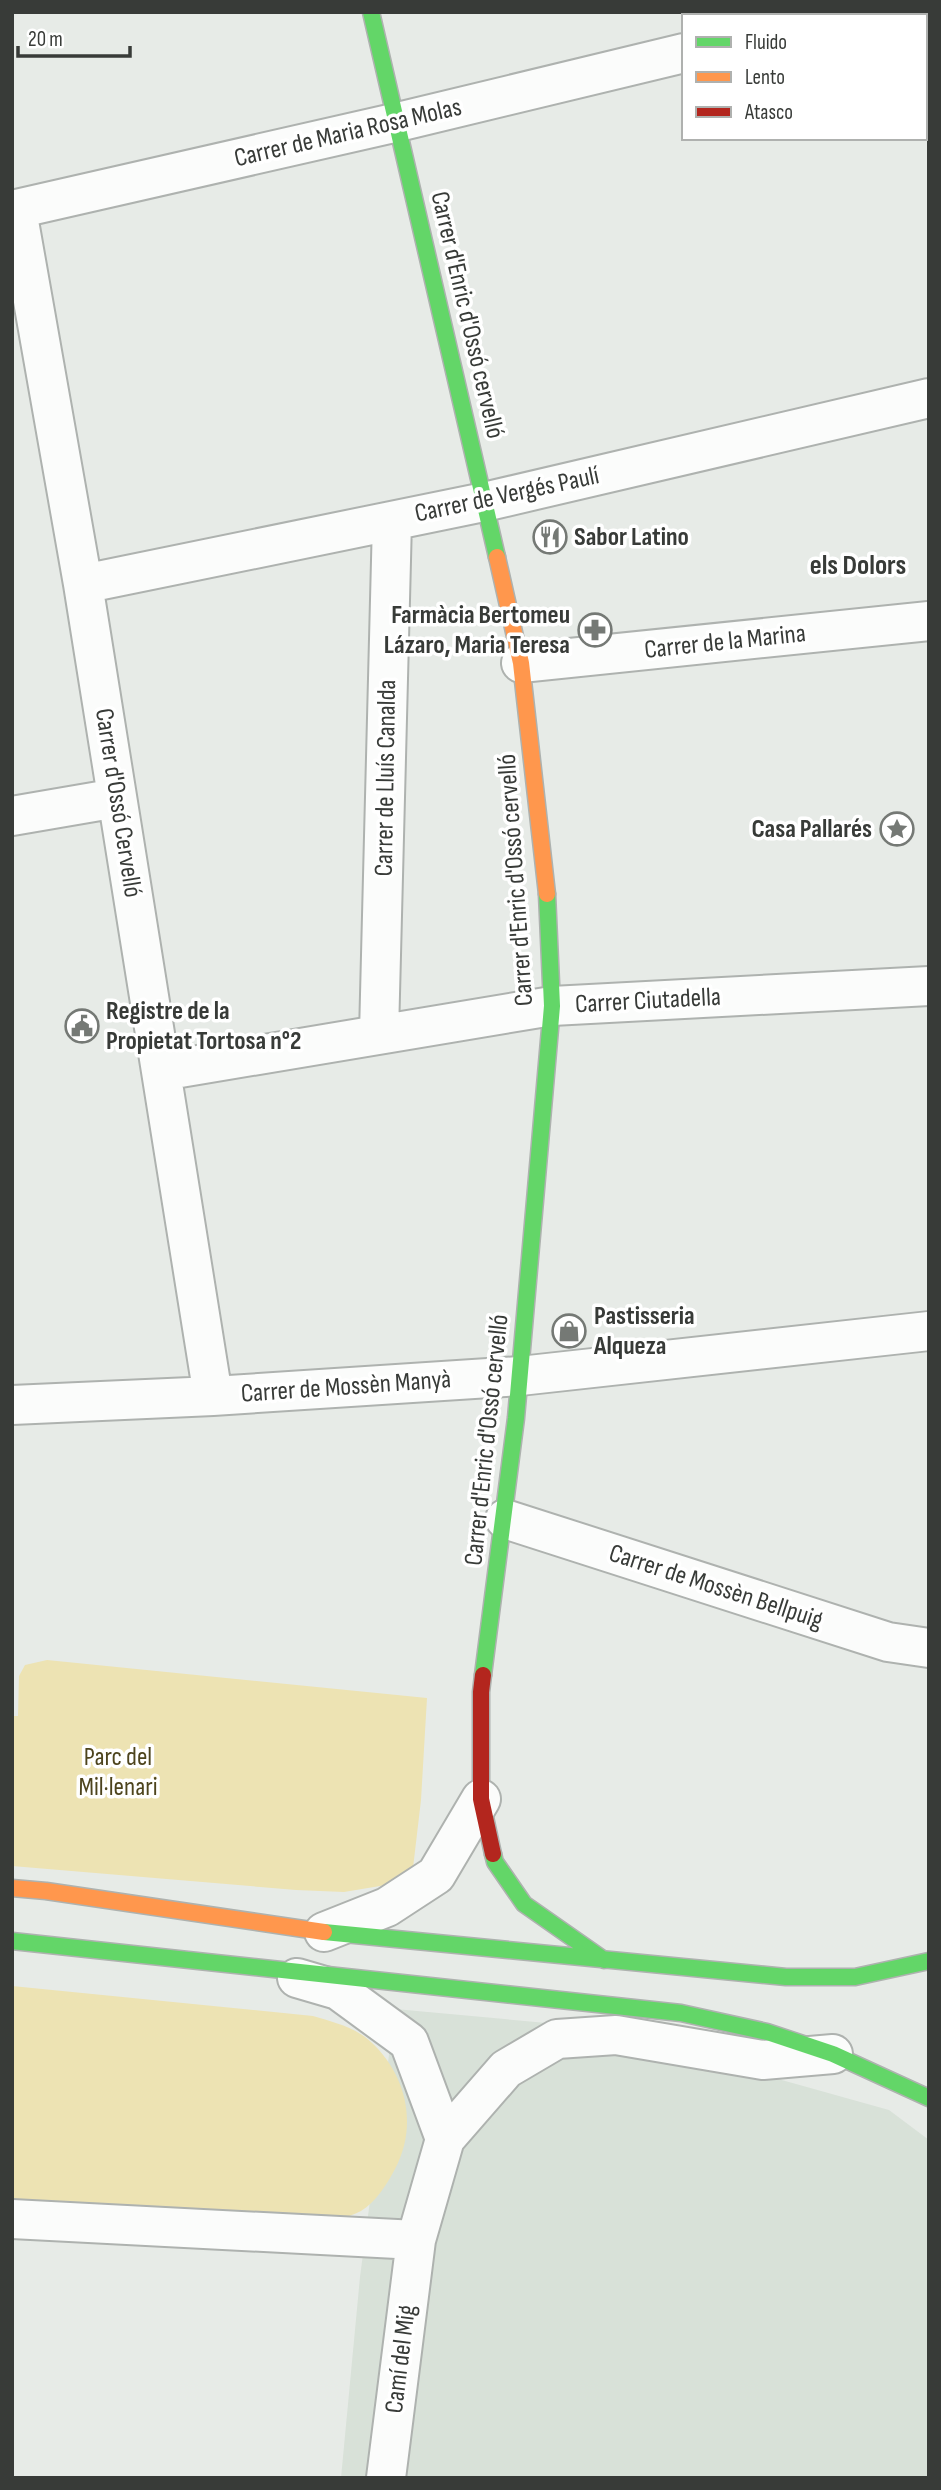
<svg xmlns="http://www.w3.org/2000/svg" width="941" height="2490" font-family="'Sofia Sans Condensed',sans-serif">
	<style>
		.built { fill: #d8e1d8 }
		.green { fill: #ede3b3 }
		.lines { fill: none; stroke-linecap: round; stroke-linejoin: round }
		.street-casing { stroke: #aeb2af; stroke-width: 42 }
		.fast-casing { stroke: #aeb2af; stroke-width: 19 }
		.slow-casing { stroke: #aeb2af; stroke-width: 19 }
		.jam-casing { stroke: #aeb2af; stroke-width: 19 }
		.street { stroke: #fbfcfb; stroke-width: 38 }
		.fast { stroke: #63d668; stroke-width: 16 }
		.slow { stroke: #ff974d; stroke-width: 16 }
		.jam { stroke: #b3261e; stroke-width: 16 }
		.labels { text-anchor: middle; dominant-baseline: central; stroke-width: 7; stroke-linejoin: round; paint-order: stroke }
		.street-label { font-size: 26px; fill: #383b38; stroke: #fff }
		.poi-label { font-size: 26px; font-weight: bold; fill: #383b38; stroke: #fff; text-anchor: start }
		.park-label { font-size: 26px; fill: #4d441d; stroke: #fff }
		.neighbourhood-label { font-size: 28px; font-weight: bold; fill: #383b38; stroke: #fff }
	</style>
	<rect width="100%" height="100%" fill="#e7ebe7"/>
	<path class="built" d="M395,2009l283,26 93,42 118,33 40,30v338h-588l19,-201z"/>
	<path class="green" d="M47,1660l380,38 -6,102 -8,68 -27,17 -42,7 -48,-2 -284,-24v-150h6l1,-40 6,-11z
		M12,1986l301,30c20,6 42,11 58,26 36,33 47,84 24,127 -8,15 -19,33 -34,42 -14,7 -31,11 -46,16l-303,-24z"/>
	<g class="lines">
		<defs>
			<path id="street" d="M835,16l15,-4
				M12,210l386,-88 286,-69
				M17,210l66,374 130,812
				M83,584l401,-82 445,-104
				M521,663l408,-42
				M12,816l105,-18
				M379,1034l13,-513
				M162,1071l390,-65 377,-20
				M12,1405l201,-9 307,-20 409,-45
				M505,1519l383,123 41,6
				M324,1932l63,-25 49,-32 45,-76
				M297,1978l41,12 71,52 36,97
				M12,2219l404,21
				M386,2478l30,-238 29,-101 61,-70 51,-30 59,-4 147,25 70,-6"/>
			<path id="fast" d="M371,12l126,545
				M483,1675l33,-257 36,-412 -5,-112
				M493,1854l2,8 29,42 80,56
				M324,1932l462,45h69l74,-16
				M12,1941l669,72 86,19 66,22 96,44"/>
			<path id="slow" d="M497,557l24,106 26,231
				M12,1888l34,3 278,41"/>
			<path id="jam" d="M483,1675l-2,17v107l12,55"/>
		</defs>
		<use href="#street" class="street-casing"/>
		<use href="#fast" class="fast-casing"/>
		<use href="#slow" class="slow-casing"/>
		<use href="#jam" class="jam-casing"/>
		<use href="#street" class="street"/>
		<use href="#fast" class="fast"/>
		<use href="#slow" class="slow"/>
		<use href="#jam" class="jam"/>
	</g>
	<defs>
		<symbol id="restaurant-ring" viewBox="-11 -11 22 22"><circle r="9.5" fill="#fff" stroke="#757975" stroke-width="1.5"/><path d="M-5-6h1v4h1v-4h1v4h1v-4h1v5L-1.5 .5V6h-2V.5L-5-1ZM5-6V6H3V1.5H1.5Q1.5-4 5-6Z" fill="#757975"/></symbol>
		<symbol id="pharmacy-ring" viewBox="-11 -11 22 22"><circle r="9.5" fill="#fff" stroke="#757975" stroke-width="1.5"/><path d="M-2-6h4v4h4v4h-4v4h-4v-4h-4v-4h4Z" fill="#757975"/></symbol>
		<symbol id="sight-ring" viewBox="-11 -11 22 22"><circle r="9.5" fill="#fff" stroke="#757975" stroke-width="1.5"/><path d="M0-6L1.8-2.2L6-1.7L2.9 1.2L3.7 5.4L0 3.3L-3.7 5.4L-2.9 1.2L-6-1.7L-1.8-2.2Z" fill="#757975"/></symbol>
		<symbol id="civic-ring" viewBox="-11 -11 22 22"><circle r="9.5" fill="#fff" stroke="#757975" stroke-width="1.5"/><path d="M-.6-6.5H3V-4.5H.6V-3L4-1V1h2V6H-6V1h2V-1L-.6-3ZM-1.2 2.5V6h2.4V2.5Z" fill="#757975"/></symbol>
		<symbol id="shop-ring" viewBox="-11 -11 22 22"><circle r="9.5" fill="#fff" stroke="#757975" stroke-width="1.5"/><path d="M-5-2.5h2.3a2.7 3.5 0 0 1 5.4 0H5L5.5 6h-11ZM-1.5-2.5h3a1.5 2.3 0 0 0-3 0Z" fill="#757975"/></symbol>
	</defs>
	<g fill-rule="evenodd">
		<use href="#restaurant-ring" x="531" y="518" width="38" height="38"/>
		<use href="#pharmacy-ring" x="576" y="611" width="38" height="38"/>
		<use href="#sight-ring" x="878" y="810" width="38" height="38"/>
		<use href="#civic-ring" x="63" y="1007" width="38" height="38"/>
		<use href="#shop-ring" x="550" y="1312" width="38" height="38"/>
	</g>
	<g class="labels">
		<g class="street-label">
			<text transform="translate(348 133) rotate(-13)">Carrer de Maria Rosa Molas</text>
			<text transform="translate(467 315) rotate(77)">Carrer d'Enric d'Ossó cervelló</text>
			<text transform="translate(507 495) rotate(-12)">Carrer de Vergés Paulí</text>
			<text transform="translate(725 642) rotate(-6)">Carrer de la Marina</text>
			<text transform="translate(386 778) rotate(-89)">Carrer de Lluís Canalda</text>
			<text transform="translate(118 803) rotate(81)">Carrer d'Ossó Cervelló</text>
			<text transform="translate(516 880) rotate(-94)">Carrer d'Enric d'Ossó cervelló</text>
			<text transform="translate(648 1001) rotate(-3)">Carrer Ciutadella</text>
			<text transform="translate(346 1387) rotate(-4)">Carrer de Mossèn Manyà</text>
			<text transform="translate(487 1440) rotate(-84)">Carrer d'Enric d'Ossó cervelló</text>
			<text transform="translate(716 1587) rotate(18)">Carrer de Mossèn Bellpuig</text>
			<text transform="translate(401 2359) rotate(-83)">Camí del Mig</text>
		</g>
		<g class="poi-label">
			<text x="574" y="537">Sabor Latino</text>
			<text x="570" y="615" text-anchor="end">Farmàcia Bertomeu<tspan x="570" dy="30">Lázaro, Maria Teresa</tspan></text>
			<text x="872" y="829" text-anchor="end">Casa Pallarés</text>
			<text x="106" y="1011">Registre de la<tspan x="106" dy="30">Propietat Tortosa n°2</tspan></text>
			<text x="594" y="1316">Pastisseria<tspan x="594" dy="30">Alqueza</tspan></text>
		</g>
		<g class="park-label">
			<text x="118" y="1757">Parc del<tspan x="118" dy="30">Mil·lenari</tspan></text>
		</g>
		<g class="neighbourhood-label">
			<text x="858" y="565">els Dolors</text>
		</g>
	</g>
	<rect width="941" height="2490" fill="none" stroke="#383b38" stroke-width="28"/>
	<rect x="682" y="14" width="245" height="126" fill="#ffffff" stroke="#afb1af" stroke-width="2"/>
	<rect x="696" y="37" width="35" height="10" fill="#63d668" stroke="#afb1af" stroke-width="2"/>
	<text x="745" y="49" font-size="21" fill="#383b38">Fluido</text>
	<rect x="696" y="72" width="35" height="10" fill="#ff974d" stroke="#afb1af" stroke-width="2"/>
	<text x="745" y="84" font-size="21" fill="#383b38">Lento</text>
	<rect x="696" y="107" width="35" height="10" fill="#b3261e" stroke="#afb1af" stroke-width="2"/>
	<text x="745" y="119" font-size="21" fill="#383b38">Atasco</text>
	<path d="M18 46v10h112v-10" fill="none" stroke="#383b38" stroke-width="3.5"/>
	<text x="28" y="46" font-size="21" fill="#383b38" stroke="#ffffff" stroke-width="5" paint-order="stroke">20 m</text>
</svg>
